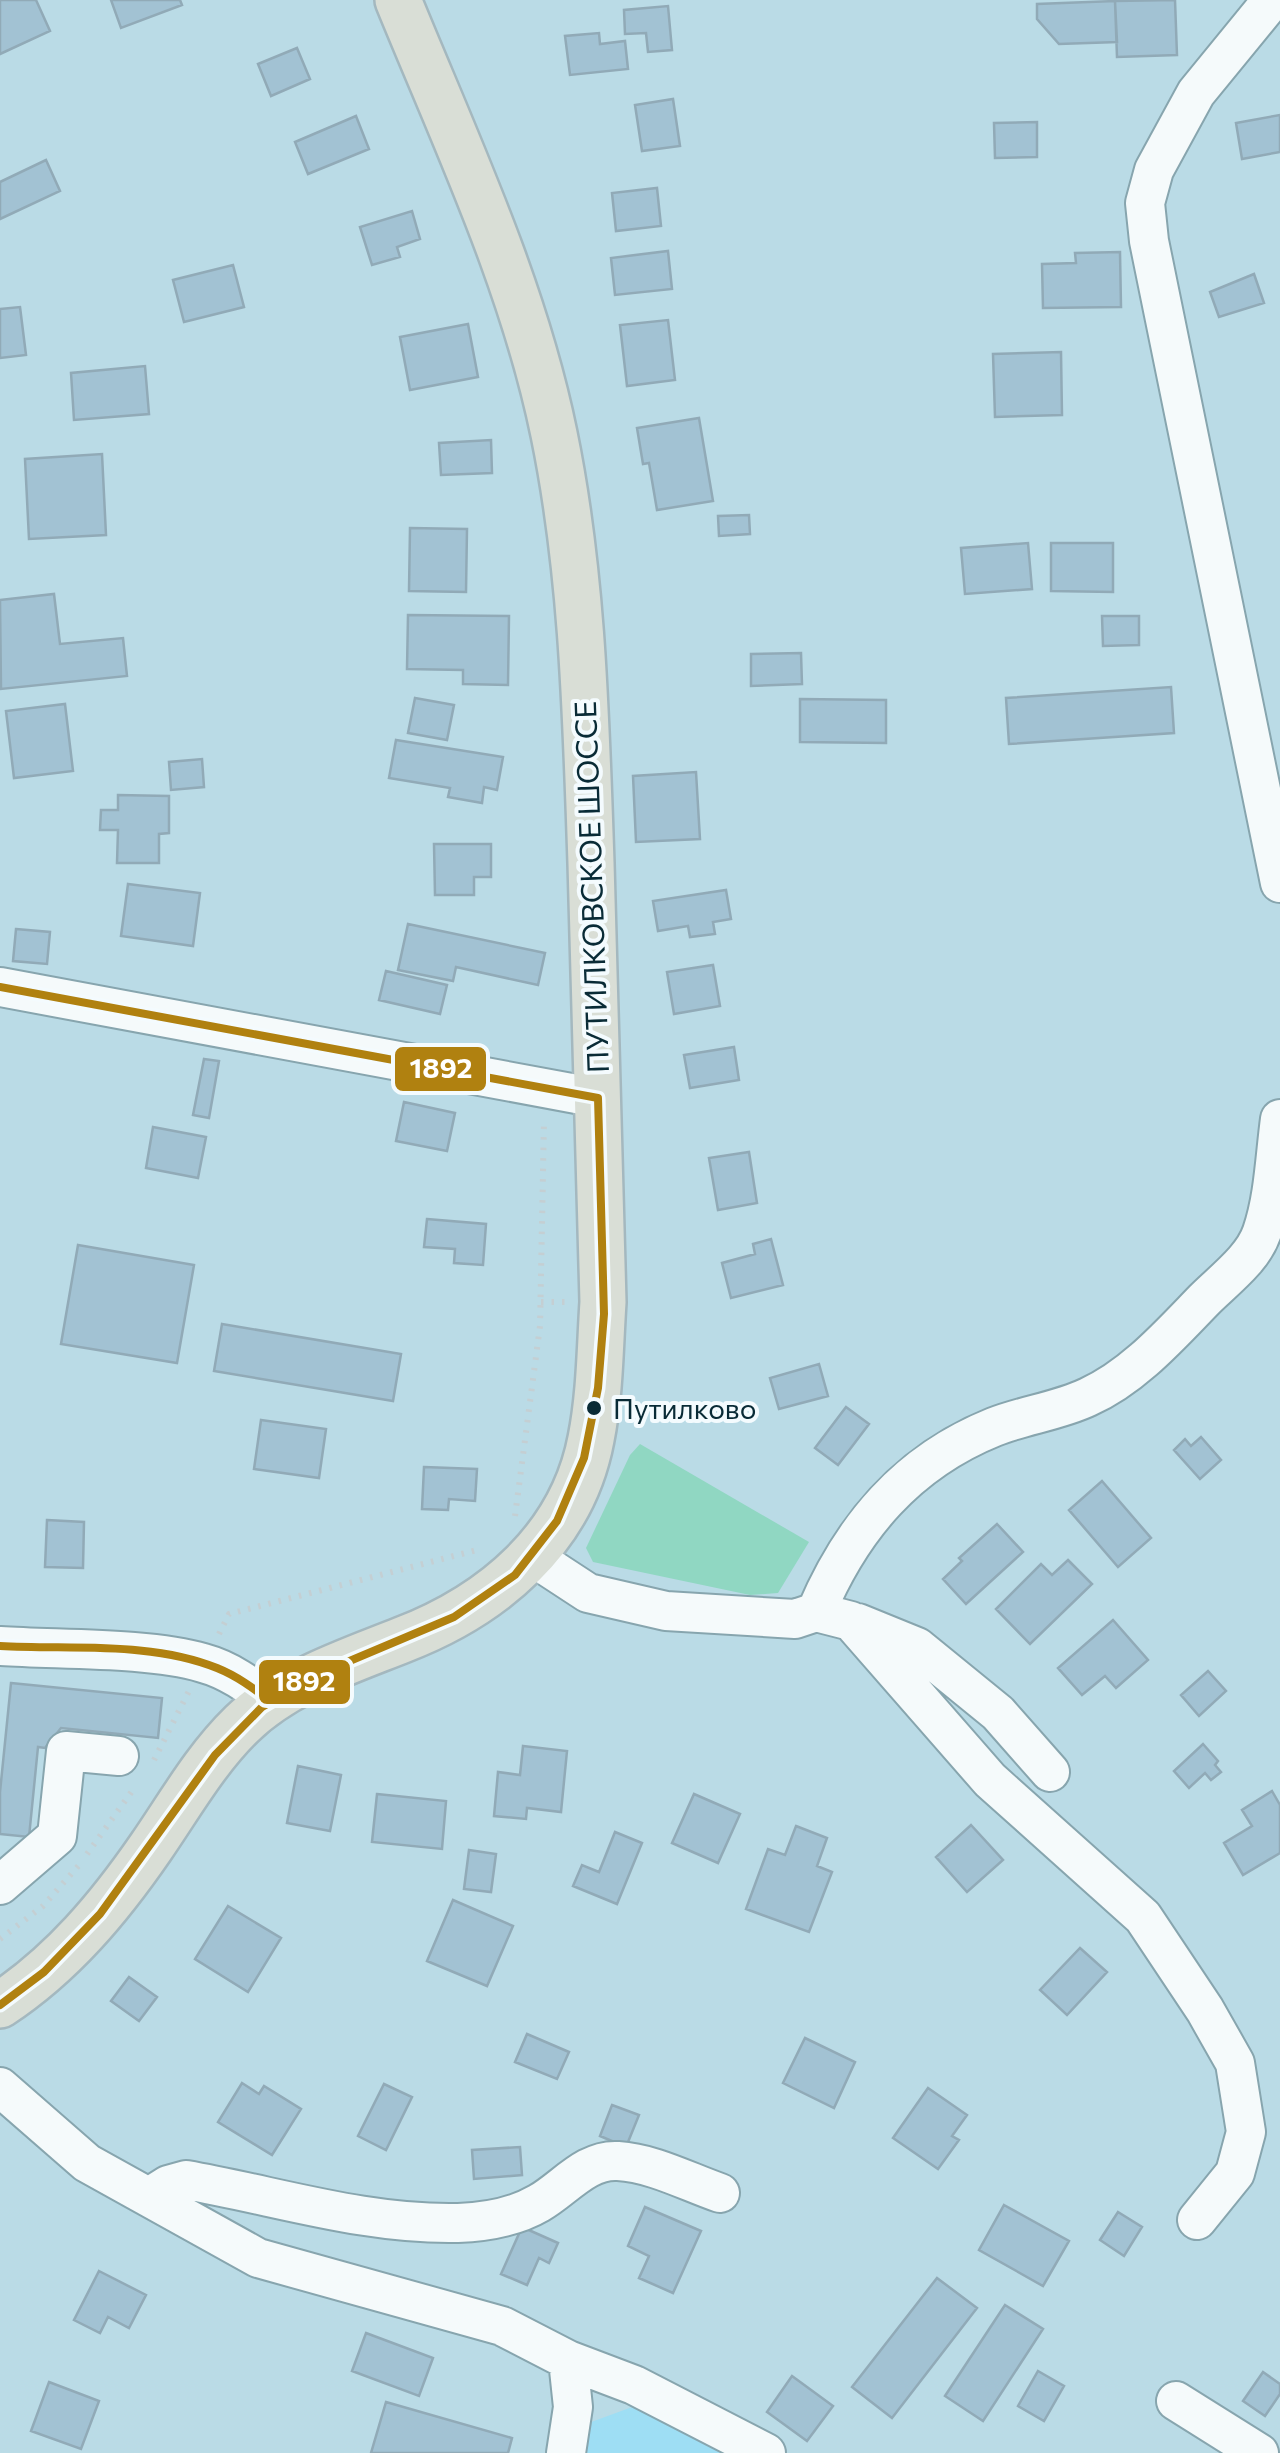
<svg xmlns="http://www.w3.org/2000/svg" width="1280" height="2453" font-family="Commissioner,sans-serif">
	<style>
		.built { fill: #9edef4 }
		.green { fill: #90d7c2 }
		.building { fill: #a2c2d3; stroke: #91aab7; stroke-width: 2.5 }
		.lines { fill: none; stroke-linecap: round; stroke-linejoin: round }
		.minor-casing { stroke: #87a5ae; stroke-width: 42 }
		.major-casing { stroke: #a4b8bf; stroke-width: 50 }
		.path { stroke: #c4cfd3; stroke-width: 6; stroke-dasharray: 2.5 8; stroke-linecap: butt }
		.minor { stroke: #f5fafb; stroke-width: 38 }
		.major { stroke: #d9ded6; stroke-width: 45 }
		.bus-1-casing { stroke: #f4fbfe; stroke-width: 15 }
		.bus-1 { stroke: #b08110; stroke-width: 8 }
		.bus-dot { fill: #092b36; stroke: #f4fbfe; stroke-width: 4 }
		.labels { text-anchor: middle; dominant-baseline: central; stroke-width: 8; stroke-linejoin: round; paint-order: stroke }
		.bus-label { font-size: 28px; fill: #092b36; stroke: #f4fbfe; text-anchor: start }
		.street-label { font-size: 30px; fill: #092b36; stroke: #f4fbfe }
		.line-badge { stroke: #f4fbfe; stroke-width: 4 }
		.badge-label { font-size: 28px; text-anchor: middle; font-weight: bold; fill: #fff }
	</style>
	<rect width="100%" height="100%" fill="#badbe6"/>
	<path class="built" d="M635,2406l75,37 14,10h-145l4,-28z"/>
	<path class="green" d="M640,1444l169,98 -31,51 -28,2 -157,-33 -7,-14 44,-93z"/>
	<path class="building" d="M0,0h36l14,31 -50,23z
		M111,0h69l2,5 -61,23z
		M1175,0l2,55 -60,2 -2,-56z
		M1115,1l2,41 -58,2 -22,-25v-15z
		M668,6l4,44 -24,2 -2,-19 -21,1 -1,-24z
		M599,33l1,11 25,-3 3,28 -58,6 -5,-39z
		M297,48l13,31 -39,17 -13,-32z
		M673,99l7,47 -38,5 -7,-46z
		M1280,115v37l-38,7 -6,-36z
		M356,116l13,33 -61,25 -13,-32z
		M1037,122v35l-42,1 -1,-35z
		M46,160l14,31 -60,28v-37z
		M657,188l4,38 -45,5 -4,-38z
		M412,211l8,28 -23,8 3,10 -28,8 -12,-38z
		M668,251l4,38 -57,6 -4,-37z
		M1120,252l1,55 -78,1 -1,-44 34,-1 -1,-10z
		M233,265l11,42 -60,15 -11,-42z
		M1254,274l10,29 -45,14 -9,-25z
		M20,307l6,48 -26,3v-49z
		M668,320l7,60 -48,6 -7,-61z
		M468,324l10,53 -68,13 -10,-53z
		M1061,352l1,63 -67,2 -2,-63z
		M145,366l4,48 -75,6 -3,-47z
		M699,418l14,83 -56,9 -8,-47 -6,1 -6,-36z
		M491,440l1,33 -51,2 -2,-32z
		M102,454l4,81 -77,4 -4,-80z
		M749,515l1,19 -31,2 -1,-20z
		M410,528l57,1 -1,63 -57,-1z
		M1028,543l4,46 -67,5 -4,-46z
		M1051,543h62v49l-62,-1z
		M54,594l6,50 63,-6 4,38 -126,13 -1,-89z
		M408,615l101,1 -1,69 -45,-1v-14l-56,-1z
		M1102,616h37v29l-36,1z
		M801,653l1,31 -51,2v-32z
		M1171,687l3,46 -165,11 -3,-46z
		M415,698l39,7 -7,35 -39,-7z
		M800,699l86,1v43l-86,-1z
		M65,704l8,67 -59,7 -8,-67z
		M396,740l107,17 -6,33 -13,-3 -2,16 -34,-6 2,-9 -61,-10z
		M202,759l2,28 -33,3 -2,-28z
		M696,772l4,67 -64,3 -3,-66z
		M118,795l51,1v37l-10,1v29h-42l1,-33h-18l1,-20h17z
		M434,844h57v33h-17v18h-39z
		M128,884l72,9 -7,53 -72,-10z
		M726,890l5,29 -18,3 2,12 -25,3 -2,-11 -30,5 -5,-30z
		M408,924l137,29 -7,32 -82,-18 -3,14 -55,-11z
		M16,929l34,3 -3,32 -34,-3z
		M713,965l7,41 -46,8 -7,-42z
		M386,971l61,14 -7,29 -61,-14z
		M734,1047l5,33 -49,8 -6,-33z
		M204,1059l15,2 -10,57 -16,-3z
		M404,1102l51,11 -8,38 -51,-10z
		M153,1127l53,10 -8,41 -52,-10z
		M749,1152l8,51 -39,7 -9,-52z
		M427,1219l59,5 -3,41 -29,-2 1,-14 -31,-2z
		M771,1239l12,46 -52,13 -9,-35 33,-9 -2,-10z
		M78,1245l116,20 -17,98 -116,-19z
		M222,1324l179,30 -8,47 -179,-30z
		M819,1364l9,32 -49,13 -9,-31z
		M846,1407l23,17 -31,41 -23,-17z
		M261,1420l65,9 -7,49 -65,-9z
		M1201,1437l20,23 -21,19 -26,-29 11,-11 6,7z
		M424,1467l53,2 -2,32 -26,-2 -1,11 -26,-1z
		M1102,1481l49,57 -33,29 -49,-57z
		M47,1520l37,2 -1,46 -38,-1z
		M997,1524l26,28 -57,52 -23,-25 19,-18 -3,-3z
		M1068,1560l24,24 -62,60 -34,-35 45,-45 11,11z
		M1113,1620l35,40 -32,28 -11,-12 -23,19 -24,-27z
		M1208,1671l18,20 -27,25 -18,-21z
		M11,1683l151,15 -4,40 -97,-10 -16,20 -7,-1 -9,90 -29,-3v-42z
		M1203,1744l15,17 -3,4 6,7 -10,8 -6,-7 -16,15 -15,-17z
		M523,1746l44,5 -6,61 -34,-4 -1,11 -32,-3 4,-44 22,3z
		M298,1766l43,9 -11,56 -43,-8z
		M1272,1791l8,14v48l-37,22 -19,-32 28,-17 -10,-16z
		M377,1794l69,7 -4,48 -70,-7z
		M694,1794l46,20 -22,49 -46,-20z
		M971,1825l32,35 -36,32 -31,-35z
		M796,1826l31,12 -10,28 15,6 -23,60 -63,-23 22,-60 17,6z
		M615,1832l27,11 -25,61 -44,-18 9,-21 17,7z
		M469,1850l27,4 -5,38 -27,-3z
		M453,1900l60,26 -26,60 -60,-25z
		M228,1906l53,32 -33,54 -53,-33z
		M1080,1948l27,24 -40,43 -27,-25z
		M129,1977l28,20 -18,24 -28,-20z
		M527,2034l42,18 -12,27 -42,-17z
		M805,2038l50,24 -21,46 -51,-25z
		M242,2083l17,11 5,-8 37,23 -29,46 -54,-33z
		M384,2084l28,13 -26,53 -28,-14z
		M928,2088l39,27 -15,21 7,4 -21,29 -45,-31z
		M612,2105l27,10 -13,32 -26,-11z
		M520,2147l2,28 -48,4 -2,-29z
		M1004,2205l65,36 -26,45 -64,-36z
		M645,2207l56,24 -28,62 -34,-15 10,-22 -21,-10z
		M1118,2212l24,15 -18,29 -24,-16z
		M522,2227l36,16 -9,20 -10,-5 -12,27 -26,-11z
		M99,2271l47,24 -17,33 -21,-11 -8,16 -26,-13z
		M937,2278l40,30 -85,110 -40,-31z
		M1005,2305l38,24 -60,92 -38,-25z
		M366,2333l67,25 -14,38 -67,-25z
		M1038,2371l26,15 -20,35 -26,-15z
		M1263,2372l17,12v10l-15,22 -22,-15z
		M792,2376l41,30 -26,35 -40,-29z
		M49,2382l50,19 -18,48 -50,-18z
		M386,2402l126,36 -4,15h-137z"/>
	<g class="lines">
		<defs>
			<path id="minor" d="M1272,0l-76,93 -42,77 -9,33 4,38 131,642
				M0,987l598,111
				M533,1557l55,36 78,18 129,8 21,-7c36,-85 91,-150 178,-185 30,-12 65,-16 94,-30 45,-20 82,-62 116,-97 20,-20 49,-41 58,-68 12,-35 13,-76 18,-113
				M816,1612l35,9 139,159 153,137 62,93 30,53 11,69 -11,41 -38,47
				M858,1623l59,24 81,66 52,59
				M0,1646c59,4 148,1 203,17 26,7 46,22 67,38
				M0,1885l57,-49 9,-85 53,5
				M0,2087l87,76 171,95 244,68 66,34 66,25 132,68
				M149,2197l19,-12 18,-5c91,16 179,45 272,43 27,-1 57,-6 81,-20 26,-15 47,-44 79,-42 35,2 70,21 102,32
				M1176,2401l83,52
				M566,2453l7,-46 -5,-47"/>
			<path id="major" d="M0,2005c62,-41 109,-97 151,-158 29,-42 54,-87 91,-123 43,-42 105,-62 160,-84 91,-35 170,-101 189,-201 9,-45 9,-92 12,-137 -3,-146 -8,-292 -12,-439 -5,-143 -8,-288 -37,-429 -31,-151 -98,-292 -156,-434"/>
		</defs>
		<use href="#minor" class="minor-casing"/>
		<use href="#major" class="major-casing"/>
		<path class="path" d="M541,1302h28
			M515,1516l25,-190 4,-205
			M219,1634l10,-20 252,-65
			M154,1760l35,-69
			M87,1854l48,-67
			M0,1939l43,-33 37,-42"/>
		<use href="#minor" class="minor"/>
		<use href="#major" class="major"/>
		<defs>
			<path id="bus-1" d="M0,987l598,111 6,216 -6,74 -14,70 -27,63 -42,54 -61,42 -140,59 -52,31 -47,48 -115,159 -56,58 -44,33
				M0,1646c70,4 151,-5 217,22 20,8 36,20 53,33"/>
		</defs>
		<use href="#bus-1" class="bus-1-casing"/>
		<use href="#bus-1" class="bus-1"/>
	</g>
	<circle class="bus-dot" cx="594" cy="1408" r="9"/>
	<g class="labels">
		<g class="bus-label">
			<text x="613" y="1408">Путилково</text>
		</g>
		<g class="street-label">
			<text transform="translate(590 887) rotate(-92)">ПУТИЛКОВСКОЕ ШОССЕ</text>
		</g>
	</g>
	<g class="line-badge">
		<rect x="393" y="1045" width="95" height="48" rx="10" fill="#b08110"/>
		<rect x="257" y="1658" width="95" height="48" rx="10" fill="#b08110"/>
	</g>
	<g class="badge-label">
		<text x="441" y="1078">1892</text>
		<text x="304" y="1691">1892</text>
	</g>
</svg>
